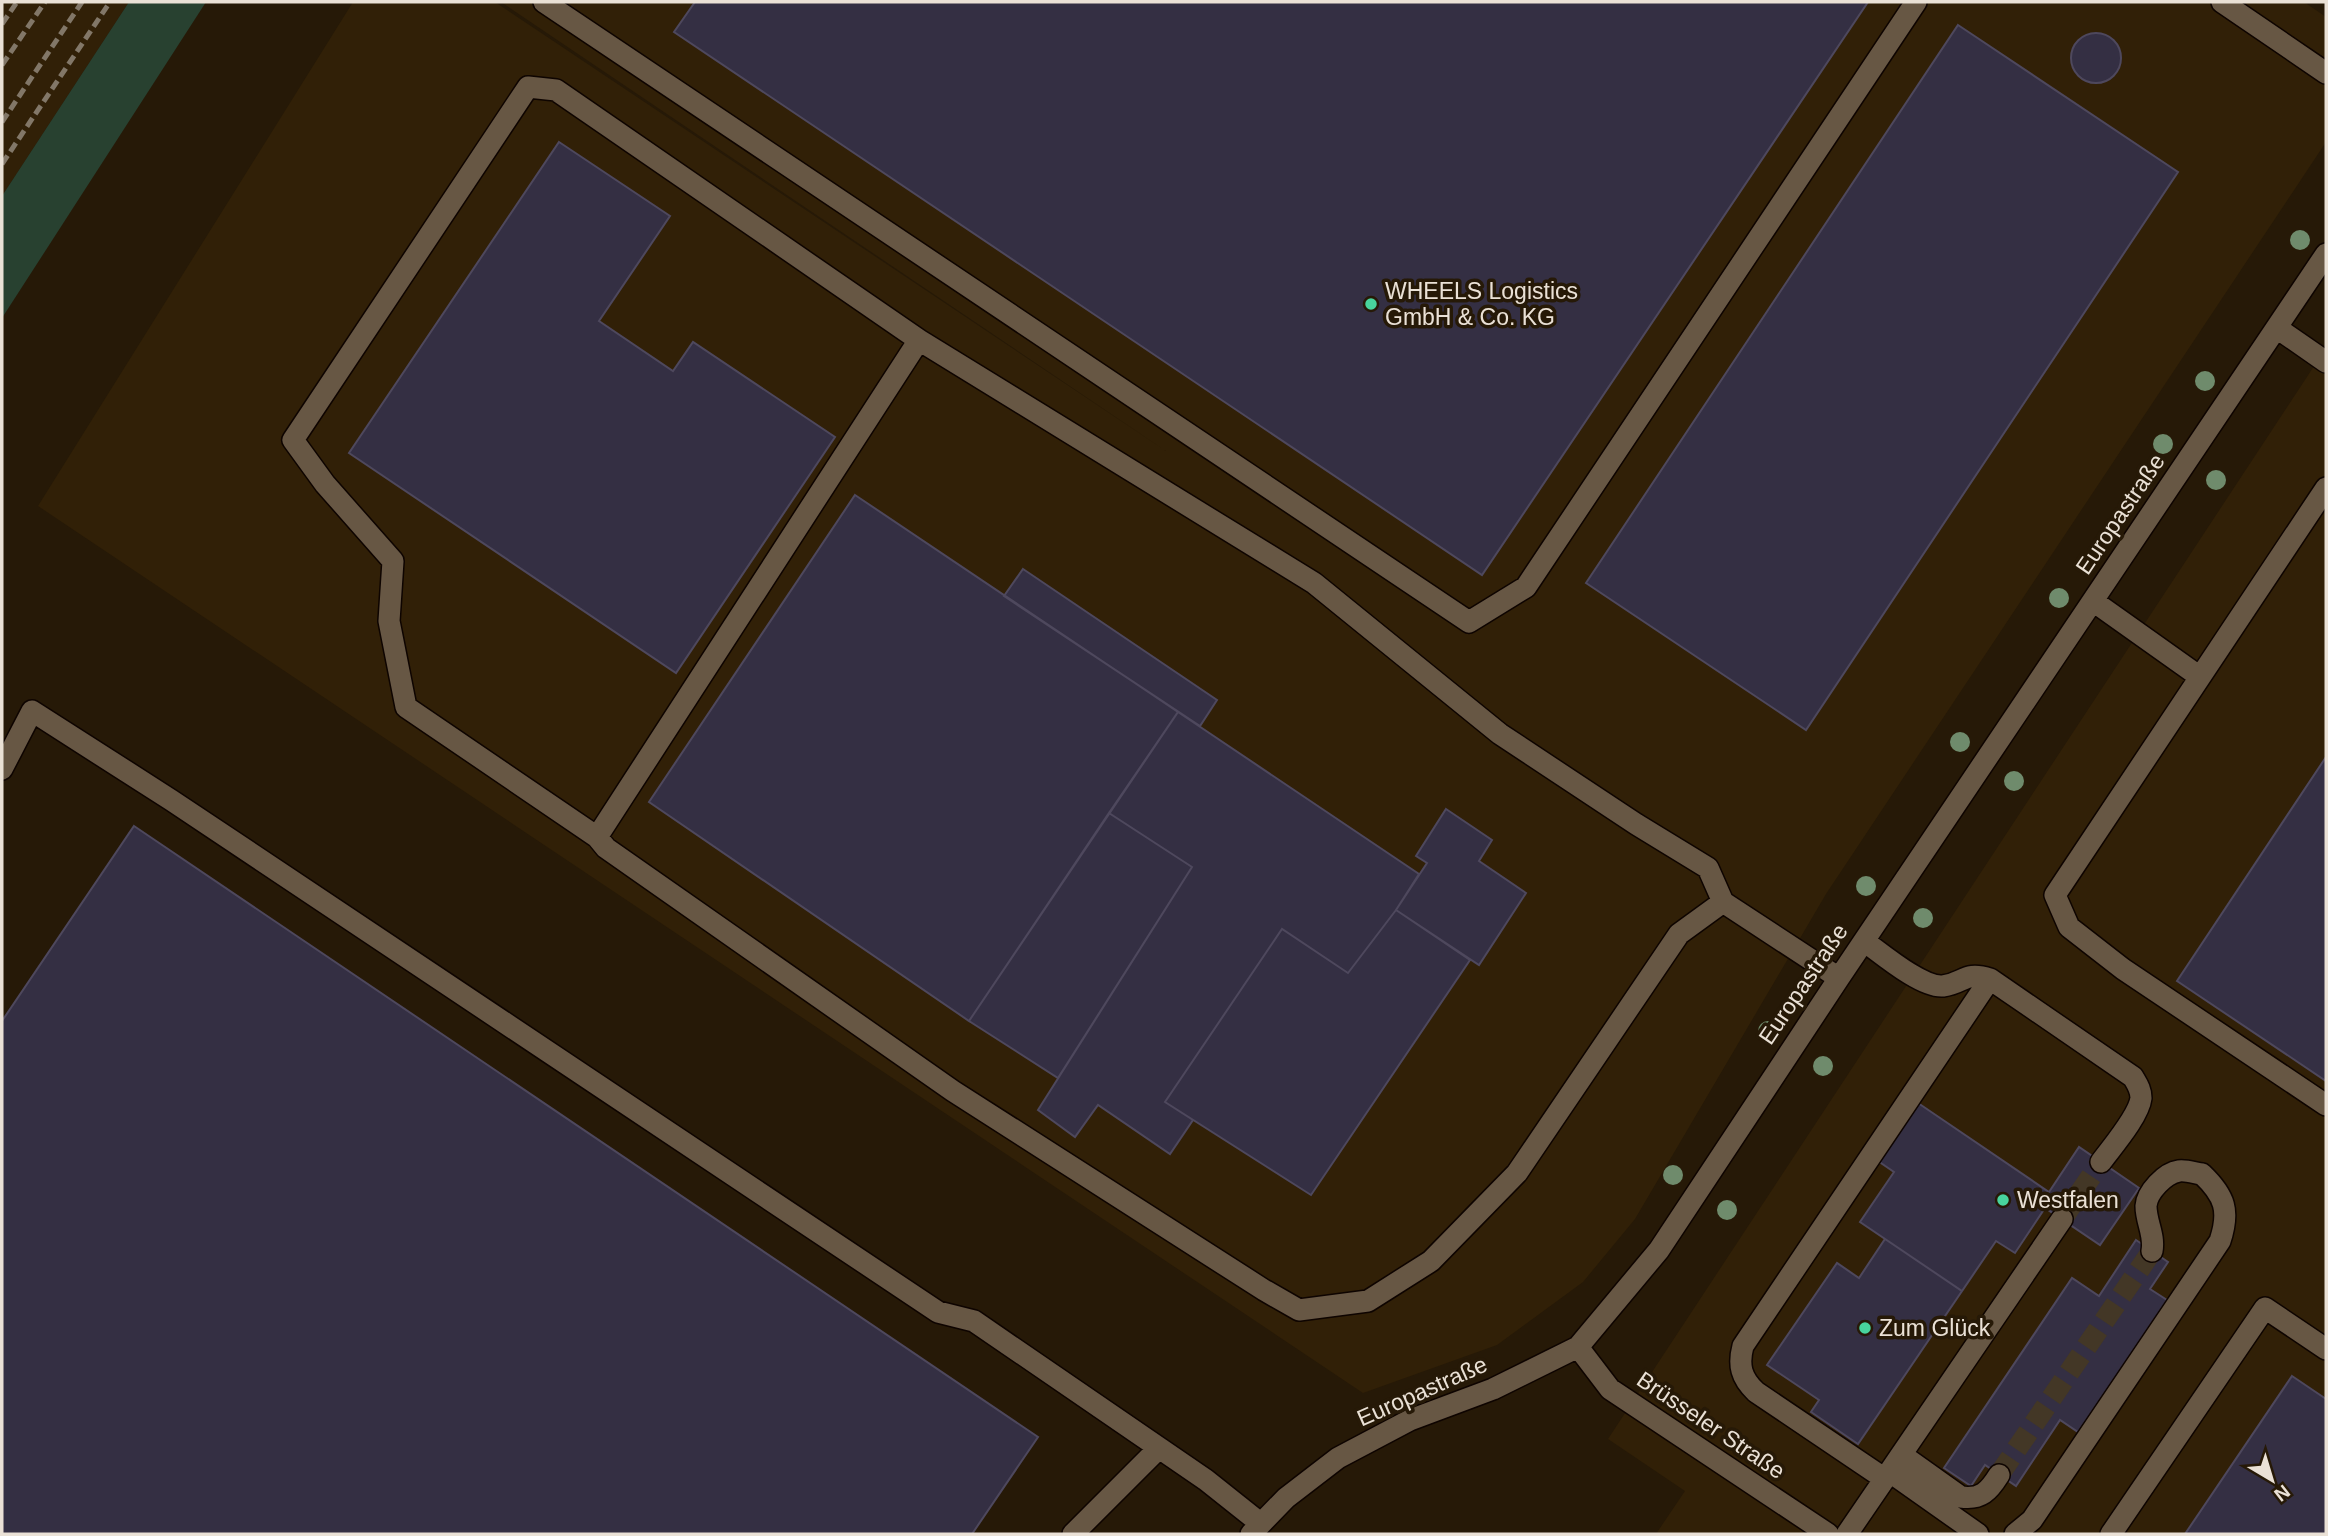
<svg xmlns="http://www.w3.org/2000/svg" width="2328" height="1536" font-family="Helvetica,sans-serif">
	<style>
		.built { fill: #312007 }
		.green { fill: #284130 }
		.building { fill: #342f43; stroke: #4e485d; stroke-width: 2 }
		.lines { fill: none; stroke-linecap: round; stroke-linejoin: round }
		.minor-tunnel { stroke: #433726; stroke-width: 21; stroke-dasharray: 21 10; stroke-linecap: butt }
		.minor-casing { stroke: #0e0400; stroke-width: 24 }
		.minor { stroke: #675744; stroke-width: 21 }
		.rail { stroke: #827768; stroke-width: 5; stroke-dasharray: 10 5; stroke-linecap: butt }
		.tree { fill: #6f8b6c }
		.poi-dot { fill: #48d49d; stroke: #261907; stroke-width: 2.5 }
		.labels { text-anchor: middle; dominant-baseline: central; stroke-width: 7; stroke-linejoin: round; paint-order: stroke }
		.poi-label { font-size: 23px; fill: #eae1d6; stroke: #261907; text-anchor: start }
		.street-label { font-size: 23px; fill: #eae1d6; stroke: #261907 }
	</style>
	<rect width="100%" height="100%" fill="#261907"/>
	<path class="built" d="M2,2h127l-127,194z
		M353,2h142l671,449 -665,-449h1803l22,15v125l-500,752 -191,325 -52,63 -86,63 -134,48 -1325,-887z
		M2326,348v1186h-670l29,-43 -77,-52z"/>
	<path class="green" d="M129,2h77l-204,316v-122z"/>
	<path class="building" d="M695,2h1173l-386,573 -808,-543z
		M1958,25l220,147 -372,558 -220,-147z
		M2071 58a25 25 0 1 1 50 0a25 25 0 1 1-50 0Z
		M559,142l111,74 -71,105 74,50 20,-29 142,95 -159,236 -327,-220z
		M855,495l323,217 -209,309 -320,-219z
		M1023,569l194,131 -17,26 -196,-130z
		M1178,712l241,162 -23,36 -48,63 -66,-44 -117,173 28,18 -23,34 -72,-49 -23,32 -37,-27 154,-243 -83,-54z
		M2326,757v324l-149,-100z
		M1446,809l46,31 -13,21 47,32 -47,72 -83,-55 31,-47 -11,-7z
		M1109,813l83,54 -134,211 -89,-57z
		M134,826l904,611 -66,97h-970v-513z
		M1396,910l74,50 -159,235 -146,-93 117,-173 66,44z
		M1918,1103l131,89 30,-45 60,41 -39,57 -55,-37 -30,45 -19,-12 -34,50 -102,-69 34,-50 -16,-11z
		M1885,1239l77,52 -104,153 -47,-32 8,-12 -52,-35 70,-102 22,15z
		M2136,1240l32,22 -18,27 17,11 -89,132 -18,-12 -44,66 -31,-21 -14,21 -27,-18 128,-190 27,18z
		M2292,1376l34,23v135h-141z"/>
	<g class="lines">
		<path class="minor-tunnel" d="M2062,1219l39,-57
			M1999,1475l153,-224"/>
		<defs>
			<path id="minor" d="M544,2l925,620 57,-35 390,-585
				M2222,2l104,71
				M2277,328l49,34
				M2326,488l-271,407 14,32 54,42 203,136
				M2093,601l107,76
				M2,769l30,-58 139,89 767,512 36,9 232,159 54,43
				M597,837l-191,-130 -17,-86 4,-60 -68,-77 -32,-44 235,-353 28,3 363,250
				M1723,902l-44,32 -162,239 -86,88 -63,40 -69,9 -35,-20 -311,-199 -347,-243 -9,-11 322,-497 395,243 186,151 136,90 72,44 15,34 116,76
				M1864,941c18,13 58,47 79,45 22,-3 21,-15 47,-7l143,98c4,7 8,12 8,21 -2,18 -29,49 -40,64
				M1578,1347l32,42 218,145
				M1902,1455l59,42c20,3 28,-6 38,-22
				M1890,1472l88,62
				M1885,1479l-129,-87c-15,-14 -18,-27 -13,-46l247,-367
				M1073,1534l86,-86
				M1251,1534l35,-36 52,-40 72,-38 83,-31 85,-42 81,-97 180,-272 487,-724
				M1847,1534l215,-315
				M2015,1534l17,-14 188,-279c10,-30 5,-45 -18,-67 -7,-1 -16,-4 -23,-3 -14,2 -32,21 -33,35 0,16 9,29 6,45
				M2111,1534l154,-226 61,41"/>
		</defs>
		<use href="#minor" class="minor-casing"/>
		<use href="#minor" class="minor"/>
		<path class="rail" d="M2,24l15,-22
			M2,65l43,-63
			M2,122l80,-120
			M2,164l108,-162"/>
	</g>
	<g class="tree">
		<circle cx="2300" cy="240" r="10"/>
		<circle cx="2205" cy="381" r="10"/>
		<circle cx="2163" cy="444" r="10"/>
		<circle cx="2216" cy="480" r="10"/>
		<circle cx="2059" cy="598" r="10"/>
		<circle cx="1960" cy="742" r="10"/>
		<circle cx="2014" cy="781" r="10"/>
		<circle cx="1866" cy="886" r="10"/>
		<circle cx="1923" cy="918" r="10"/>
		<circle cx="1768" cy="1031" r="10"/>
		<circle cx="1823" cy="1066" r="10"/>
		<circle cx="1673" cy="1175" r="10"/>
		<circle cx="1727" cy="1210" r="10"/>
	</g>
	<g class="poi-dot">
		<circle cx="1371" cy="304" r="7"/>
		<circle cx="2003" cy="1200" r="7"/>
		<circle cx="1865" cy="1328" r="7"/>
	</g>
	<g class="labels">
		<g class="poi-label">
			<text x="1385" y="291">WHEELS Logistics<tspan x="1385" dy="26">GmbH &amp; Co. KG</tspan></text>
			<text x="2017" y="1200">Westfalen</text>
			<text x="1879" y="1328">Zum Glück</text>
		</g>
		<g class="street-label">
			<text transform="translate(2120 514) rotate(-56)">Europastraße</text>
			<text transform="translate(1803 984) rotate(-56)">Europastraße</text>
			<text transform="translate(1422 1391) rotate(-24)">Europastraße</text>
			<text transform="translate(1711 1425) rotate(34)">Brüsseler Straße</text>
		</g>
	</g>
	<rect width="2328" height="1536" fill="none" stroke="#eae1d6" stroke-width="7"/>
	<g transform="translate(2272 1480) rotate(142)" stroke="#261907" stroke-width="5" paint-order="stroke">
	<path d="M0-5L12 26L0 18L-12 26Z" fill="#eae1d6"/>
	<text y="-10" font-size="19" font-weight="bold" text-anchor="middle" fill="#eae1d6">N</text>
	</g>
</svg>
